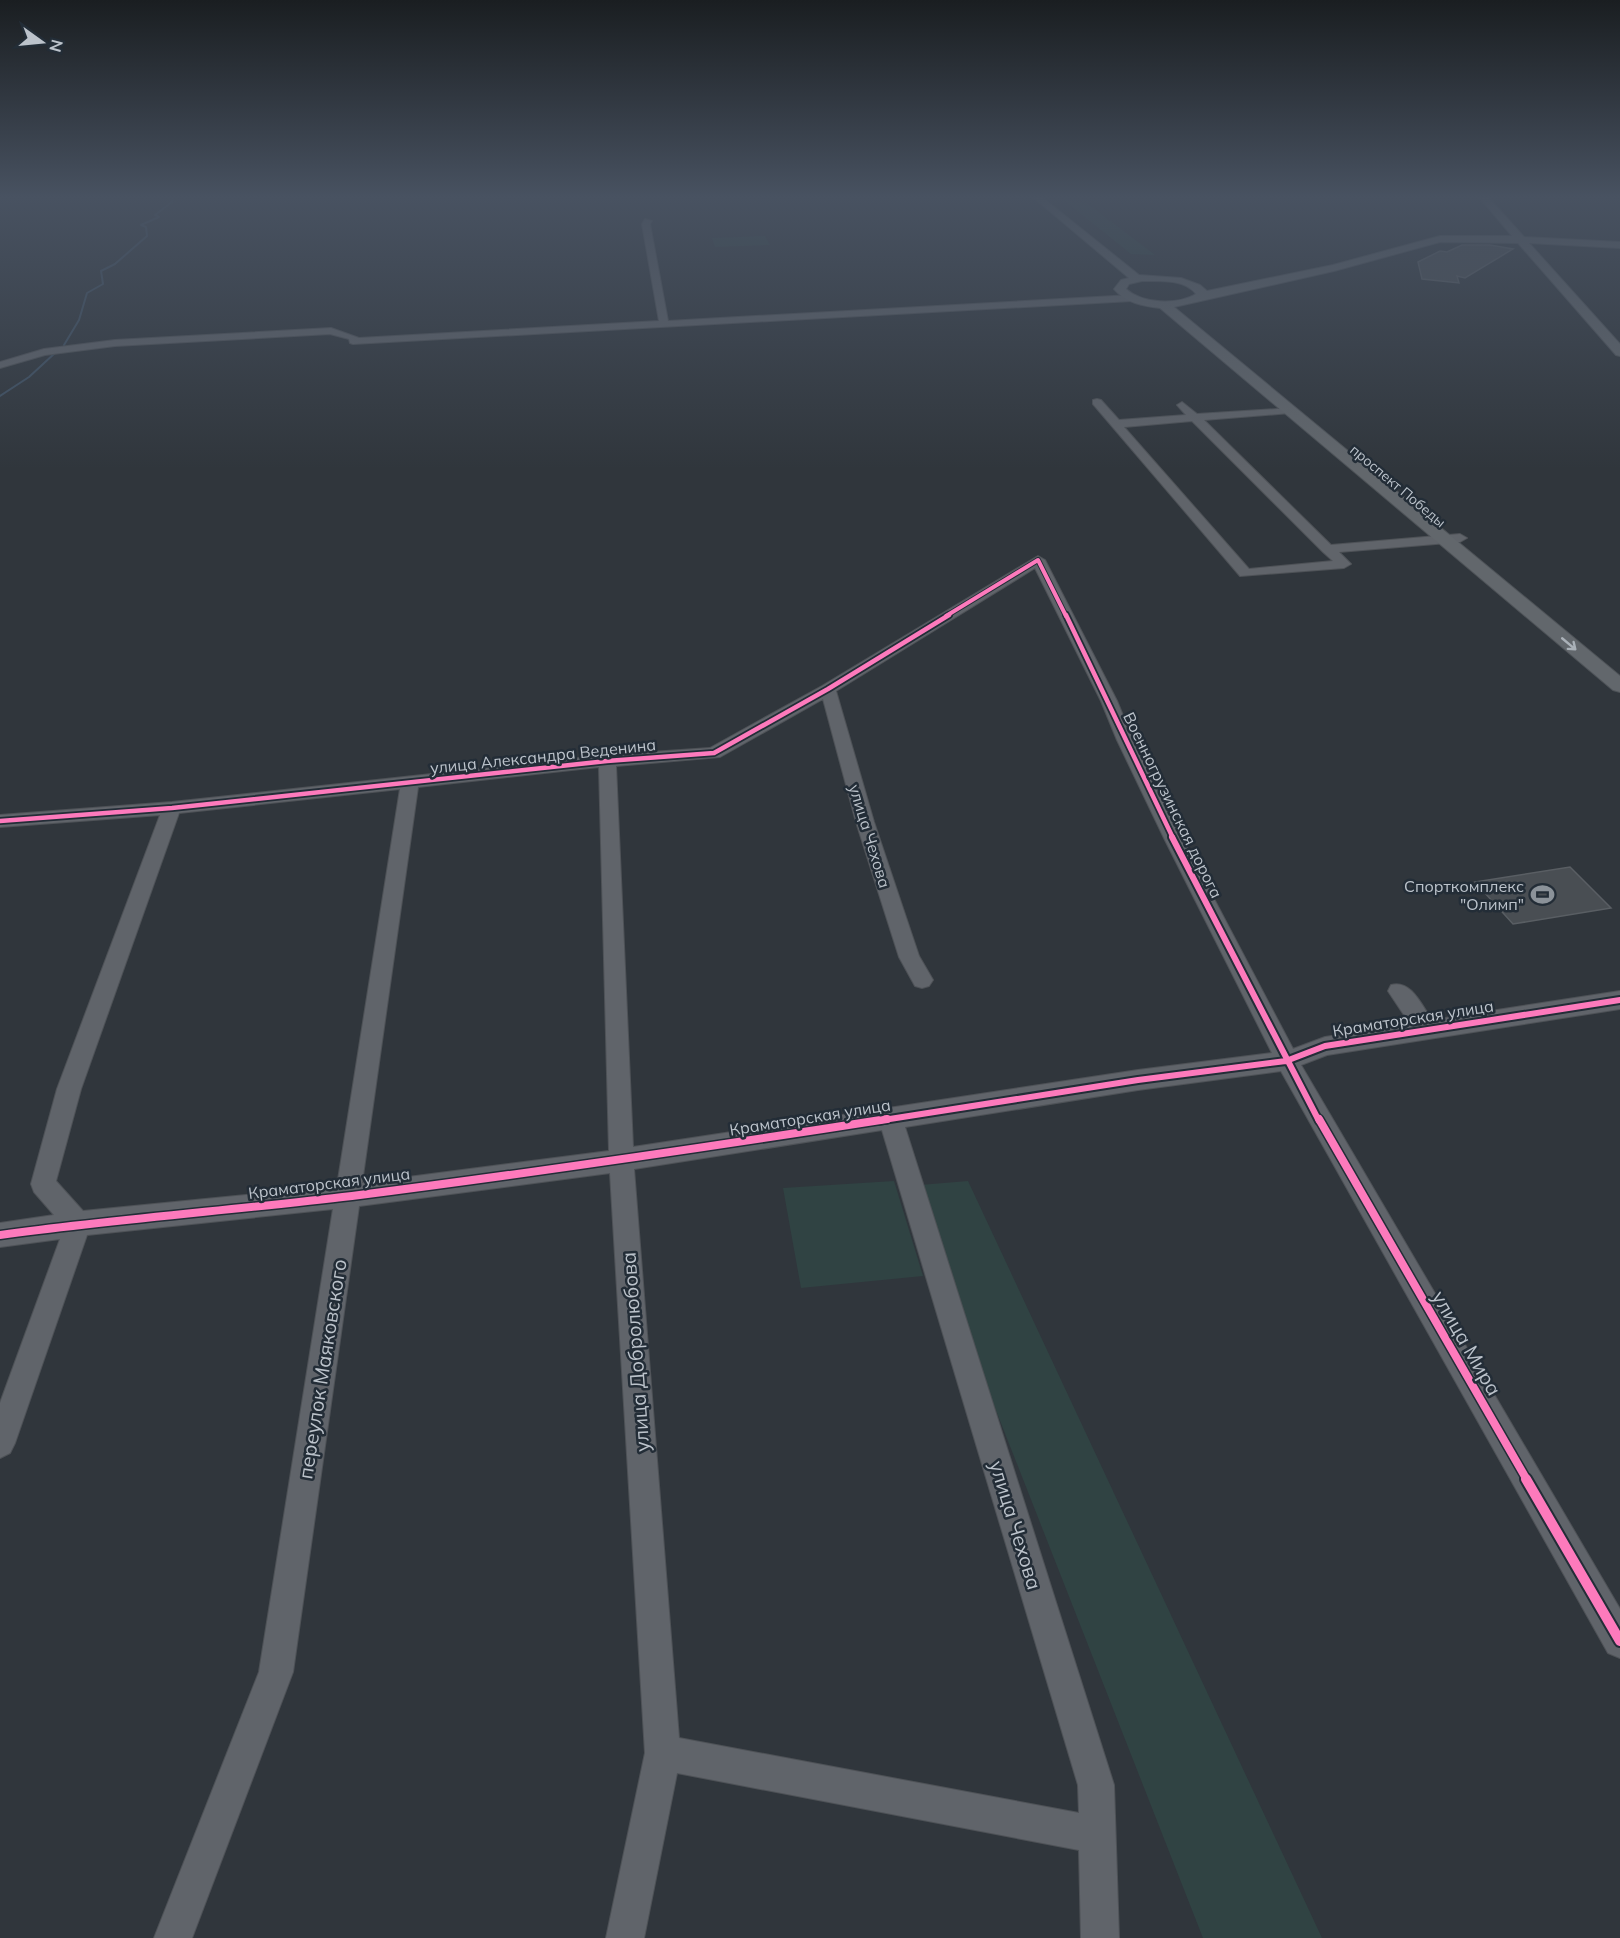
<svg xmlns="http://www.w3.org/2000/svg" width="1620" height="1938" font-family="Mulish,sans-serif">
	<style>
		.green { fill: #304343 }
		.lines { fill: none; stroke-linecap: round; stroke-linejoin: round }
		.stream { stroke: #405264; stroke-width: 2 }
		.building { fill: #494e53; stroke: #595e63; stroke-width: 1.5 }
		.minor-casing { stroke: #4e5257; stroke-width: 2 }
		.major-casing { stroke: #4e5358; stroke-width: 2 }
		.minor { fill: #60646a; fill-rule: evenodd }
		.major { fill: #62676c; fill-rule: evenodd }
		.cycleway-far4-casing { stroke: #232d37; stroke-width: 6 }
		.cycleway-far3-casing { stroke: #232d37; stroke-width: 8 }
		.cycleway-far2-casing { stroke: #232d37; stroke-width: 10 }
		.cycleway-far1-casing { stroke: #232d37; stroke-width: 11 }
		.cycleway-casing { stroke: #232d37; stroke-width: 14 }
		.cycleway-far4 { stroke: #fd7abc; stroke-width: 4 }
		.cycleway-far3 { stroke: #fd7abc; stroke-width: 4.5 }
		.cycleway-far2 { stroke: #fd7abc; stroke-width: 6 }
		.cycleway-far1 { stroke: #fd7abc; stroke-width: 8 }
		.cycleway { stroke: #fd7abc; stroke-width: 10 }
		.oneway { stroke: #aab1b8 }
		.labels { text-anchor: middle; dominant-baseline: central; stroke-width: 5; stroke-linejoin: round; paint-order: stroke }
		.far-street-label { font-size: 14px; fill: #bcc3cb; stroke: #232d37 }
		.street-label { font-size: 16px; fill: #bcc3cb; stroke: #232d37 }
		.poi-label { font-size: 16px; fill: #bcc3cb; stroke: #232d37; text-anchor: end }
		.near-street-label { font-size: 20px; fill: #bcc3cb; stroke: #232d37 }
	</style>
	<rect width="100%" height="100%" fill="#30363c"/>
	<path class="green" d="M1061,198h6l5,4 12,-1 71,54 -24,-1z
		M765,236l5,9 -55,2 -3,-9z
		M894,1181l29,95 -122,12 -18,-100z
		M968,1181l354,757h-119l-295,-752z"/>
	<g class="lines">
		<path class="stream" d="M64,345l15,-25 8,-27 16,-9 -2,-13 14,-7 32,-28 -1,-9 -5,-2 18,-8 -4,-2 17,-13 1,-4
			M0,396l29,-19 26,-24"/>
	</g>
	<path class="building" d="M1462,245h28l23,4 -48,29 -8,-2 2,7 -37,-4 -4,-17 22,-11 7,1z
		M1570,867l41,41 -98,16 -38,-42z"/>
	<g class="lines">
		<defs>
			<path id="minor" d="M645,219l7,2 -2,3 18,97 464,-26 4,3 -4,3 -779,43 -3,-1 -1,-4 -19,-5 -215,12 -70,9 -45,13v-6l44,-13 71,-9 216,-12 28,10 300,-17 -17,-97z
				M1097,399l4,1 18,20 67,-5 -9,-10 5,-3 15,12 97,-6v4l-4,1 -86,7 127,125 129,-11 7,4 -7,4 -121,10 12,12 -7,4 -104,8 -147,-172v-4zM1192,421l131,131 10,9 -84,8 -125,-142z
				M1038,556l7,4 72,141 16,39 49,98 111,211 32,-12 85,-13 -22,-33 3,-6c20,-6 31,21 41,35l188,-29v18l-293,46 -26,10 319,544v49l-12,-5 -327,-582 -143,19 -233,37 209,658 5,153h-38l-2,-88 -402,-77 -33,165h-38l39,-185 -35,-580 -251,33 -66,466 -101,266h-38l105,-266 74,-463 -246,26 -72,208 -5,10 -10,5v-55l60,-164 -60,8v-24l54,-8 -20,-23 -3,-8 26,-95 103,-274 -160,12v-12l172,-13 435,-47 103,-7 112,-62zM1035,568l66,133 16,39 47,98 108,215 -134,17 -505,77 -17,-381 104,-9 103,-58 33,123 43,135 16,29 7,2 7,-2 4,-6 -14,-24 -45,-134 -38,-131zM599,767l10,384 -247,32 56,-396zM400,789l-63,397 -254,25 -27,-30 25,-92 98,-276zM882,1130l196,655 1,28 -400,-75 -45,-569z"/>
			<path id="major" d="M1034,198h9l96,77 42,3 19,7 7,6 126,-26 107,-29h72l-32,-38h9l35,39 96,5v6l-91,-5 91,101v12l-4,-1 -98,-112 -78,-1 -106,29 -160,36 446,369v16l-7,-2 -453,-382c-17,-2 -34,-5 -46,-19l7,-9 8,-2zM1142,281c18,0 43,-2 54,13 -19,11 -53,10 -70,-5l3,-5z"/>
		</defs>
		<use href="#minor" class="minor-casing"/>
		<use href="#major" class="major-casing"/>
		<use href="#minor" class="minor"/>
		<use href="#major" class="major"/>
		<defs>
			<path id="cycleway-far4" d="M946,616l92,-56 28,56"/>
			<path id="cycleway-far3" d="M1066,615l107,223
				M0,821l172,-13 435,-47 107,-8 114,-64 121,-74"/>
			<path id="cycleway-far2" d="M1172,837l147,284
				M877,1121l261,-41 148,-19 39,-15 295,-46"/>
			<path id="cycleway-far1" d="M1319,1119l208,361
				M0,1235c117,-16 235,-25 352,-39 179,-23 357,-49 535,-77"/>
			<path id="cycleway" d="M1526,1479l94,162"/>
		</defs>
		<use href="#cycleway-far4" class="cycleway-far4-casing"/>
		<use href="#cycleway-far3" class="cycleway-far3-casing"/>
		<use href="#cycleway-far2" class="cycleway-far2-casing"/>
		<use href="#cycleway-far1" class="cycleway-far1-casing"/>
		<use href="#cycleway" class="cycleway-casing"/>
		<use href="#cycleway-far4" class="cycleway-far4"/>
		<use href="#cycleway-far3" class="cycleway-far3"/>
		<use href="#cycleway-far2" class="cycleway-far2"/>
		<use href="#cycleway-far1" class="cycleway-far1"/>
		<use href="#cycleway" class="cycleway"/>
	</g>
	<defs><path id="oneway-shaft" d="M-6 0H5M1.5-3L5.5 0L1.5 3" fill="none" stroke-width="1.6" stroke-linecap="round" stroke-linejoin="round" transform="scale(1.5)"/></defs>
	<use class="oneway" href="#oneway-shaft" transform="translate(1569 644) rotate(40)"/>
	<linearGradient id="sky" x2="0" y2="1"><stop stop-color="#1a1e21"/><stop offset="0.42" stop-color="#485261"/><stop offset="1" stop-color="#485261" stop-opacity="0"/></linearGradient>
	<rect width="1620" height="469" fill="url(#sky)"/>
	<defs>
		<symbol id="stadium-bare" viewBox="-9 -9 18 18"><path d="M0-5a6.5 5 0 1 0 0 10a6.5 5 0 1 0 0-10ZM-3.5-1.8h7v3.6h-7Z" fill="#8b9299" stroke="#232d37" stroke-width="2.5" paint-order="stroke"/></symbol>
	</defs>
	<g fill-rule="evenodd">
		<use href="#stadium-bare" x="1526" y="878" width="33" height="33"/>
	</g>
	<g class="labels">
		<g class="far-street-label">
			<text transform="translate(1398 486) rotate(40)">проспект Победы</text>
		</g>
		<g class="street-label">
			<text transform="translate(543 756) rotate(-6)">улица Александра Веденина</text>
			<text transform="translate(1173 805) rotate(64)">Военногрузинская дорога</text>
			<text transform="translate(870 836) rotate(73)">улица Чехова</text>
			<text transform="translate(1413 1018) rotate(-9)">Краматорская улица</text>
			<text transform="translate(810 1117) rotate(-9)">Краматорская улица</text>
			<text transform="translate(329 1183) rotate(-7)">Краматорская улица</text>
		</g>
		<g class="poi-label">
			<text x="1524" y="886">Спорткомплекс<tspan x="1524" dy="18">"Олимп"</tspan></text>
		</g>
		<g class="near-street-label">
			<text transform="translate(1467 1343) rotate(60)">улица Мира</text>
			<text transform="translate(635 1352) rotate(-94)">улица Добролюбова</text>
			<text transform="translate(322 1369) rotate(-81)">переулок Маяковского</text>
			<text transform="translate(1016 1525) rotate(73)">улица Чехова</text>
		</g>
	</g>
	<g transform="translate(42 42) rotate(105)" stroke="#232d37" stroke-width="4.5" paint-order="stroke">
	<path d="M0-4.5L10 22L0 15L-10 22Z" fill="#bcc3cb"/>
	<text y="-9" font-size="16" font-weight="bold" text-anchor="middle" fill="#bcc3cb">N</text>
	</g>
</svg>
